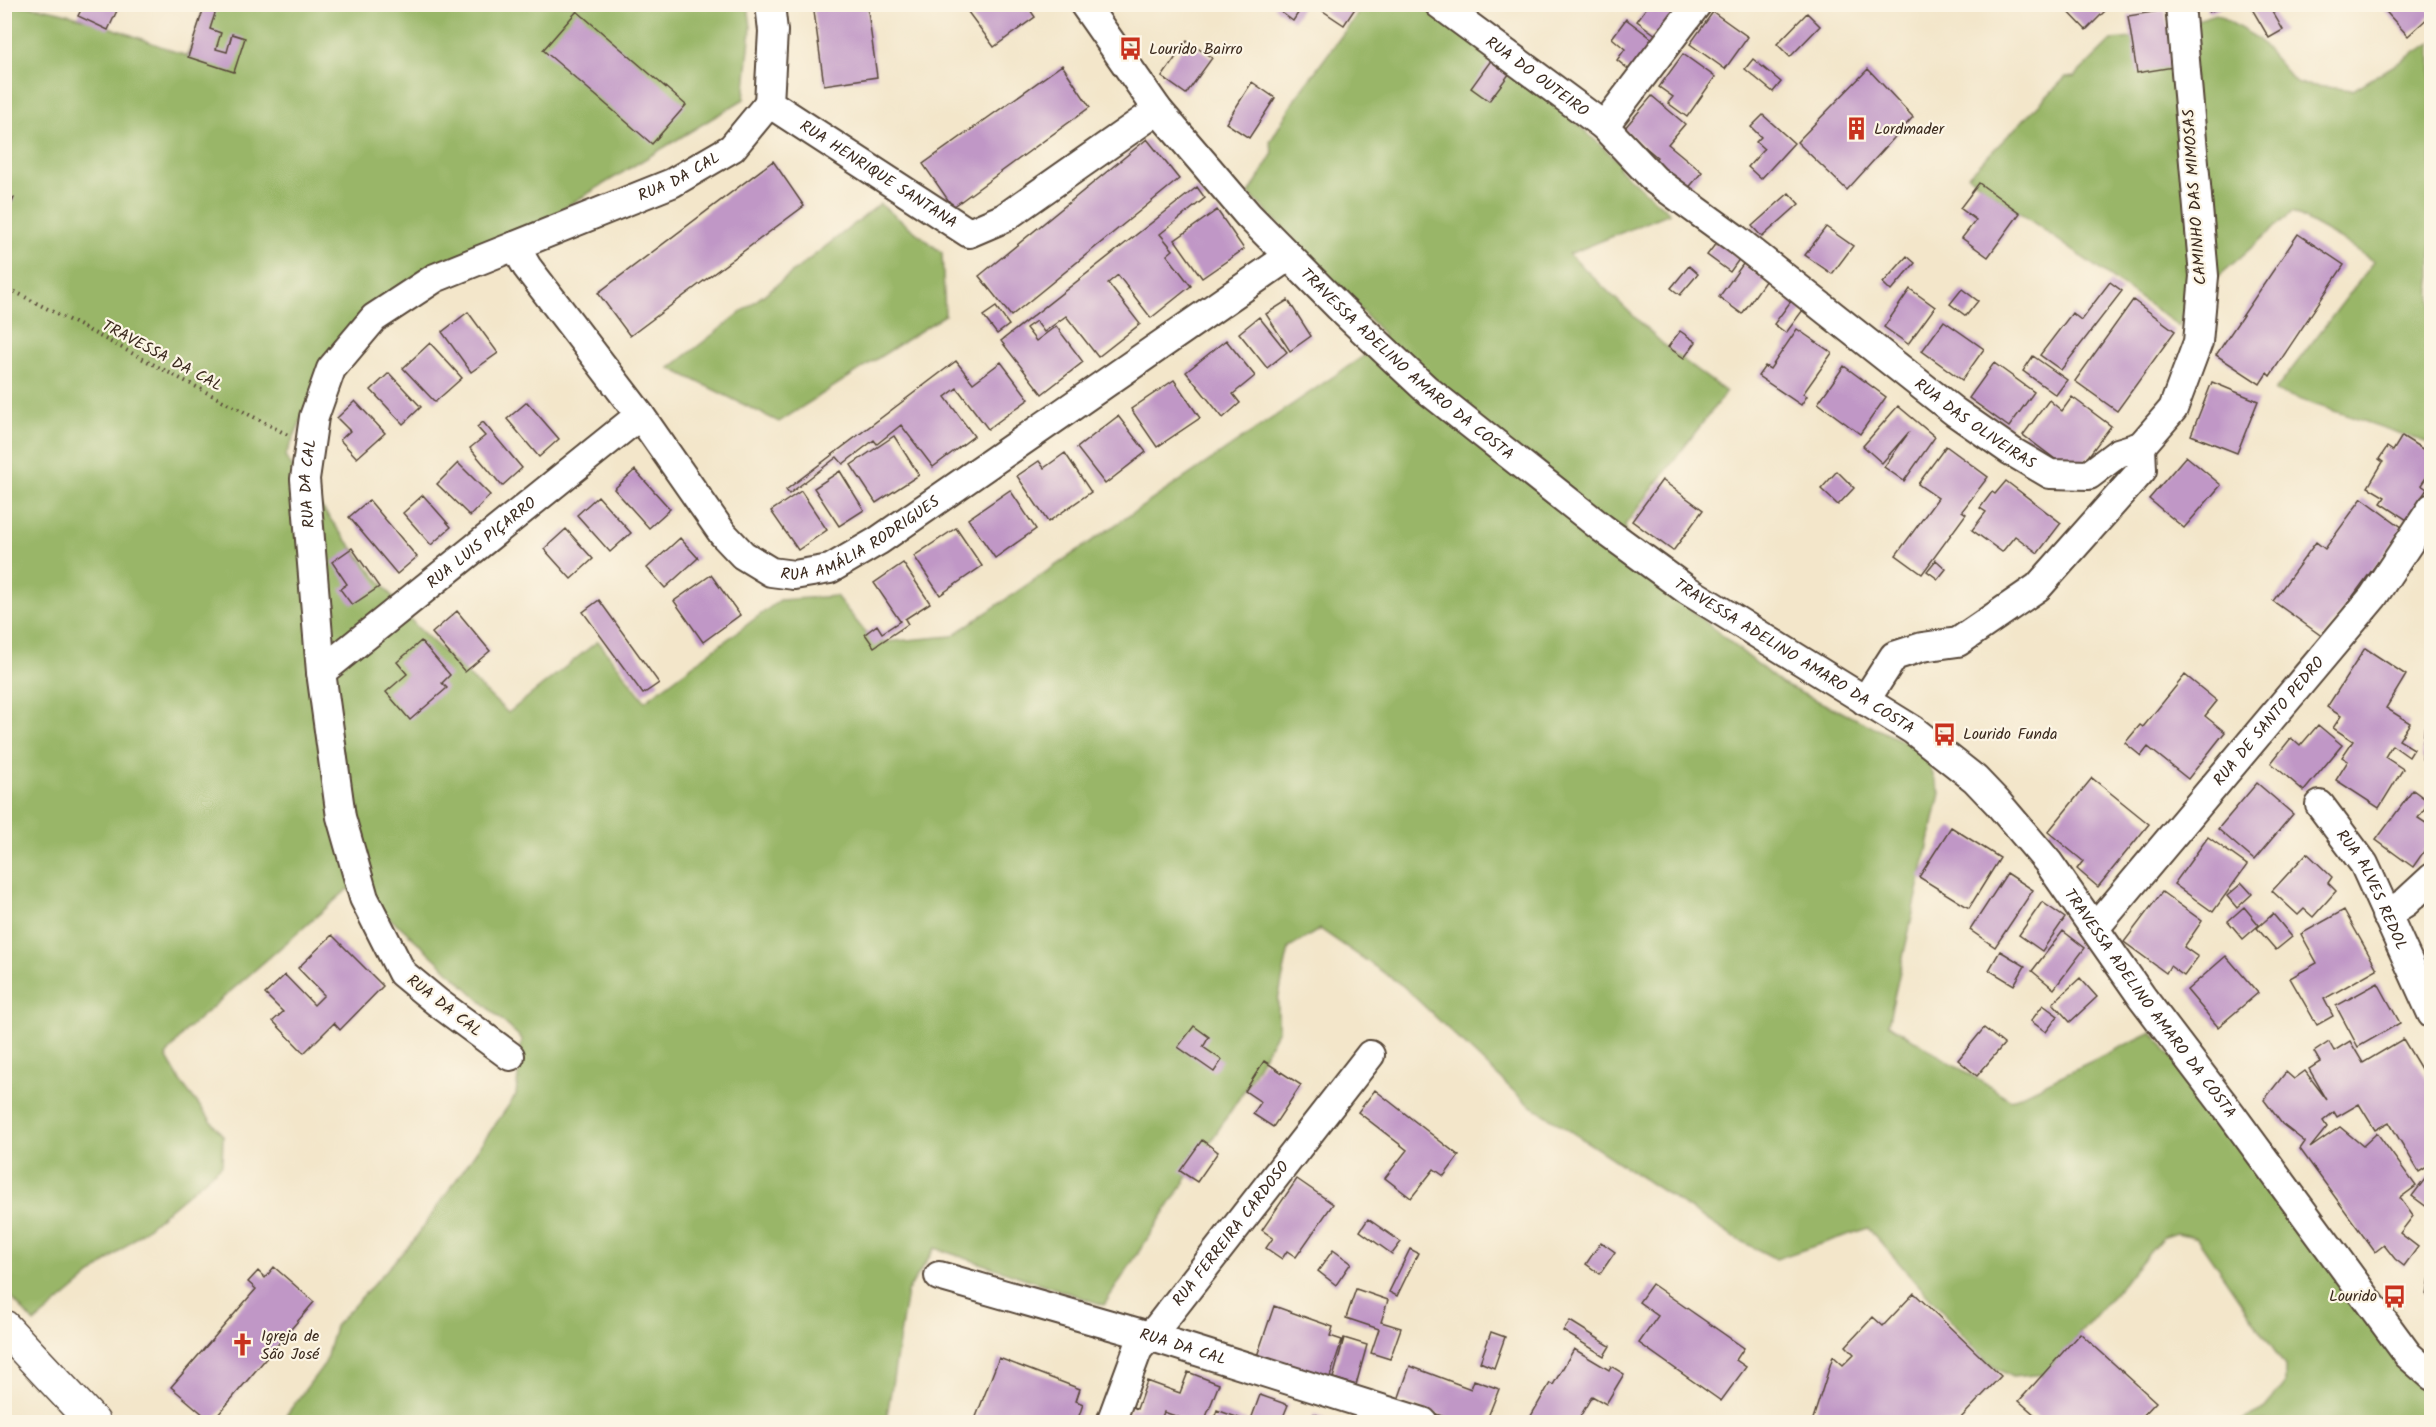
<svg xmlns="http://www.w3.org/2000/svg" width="2436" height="1427" font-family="Kalam,sans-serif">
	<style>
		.forest { fill: #99b668; stroke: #6a7043; stroke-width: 1.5 }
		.building { fill: #c097c6 }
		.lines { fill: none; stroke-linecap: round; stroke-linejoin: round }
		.minor-casing { stroke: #574638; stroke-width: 32 }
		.major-casing { stroke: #574638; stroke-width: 36 }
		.path { stroke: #574638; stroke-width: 4; stroke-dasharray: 1.5 4.5; stroke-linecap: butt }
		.minor { stroke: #fff; stroke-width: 28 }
		.major { stroke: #fff; stroke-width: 33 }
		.labels { text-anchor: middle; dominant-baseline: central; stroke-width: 4.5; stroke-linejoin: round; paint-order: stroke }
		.poi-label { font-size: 16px; fill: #3b2a1e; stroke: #fcf5e5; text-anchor: start }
		.street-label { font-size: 16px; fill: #3b2a1e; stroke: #fcf5e5 }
	</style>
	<rect width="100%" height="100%" fill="#fcf5e5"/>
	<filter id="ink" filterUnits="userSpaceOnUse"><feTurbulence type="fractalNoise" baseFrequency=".0167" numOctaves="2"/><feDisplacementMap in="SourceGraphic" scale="12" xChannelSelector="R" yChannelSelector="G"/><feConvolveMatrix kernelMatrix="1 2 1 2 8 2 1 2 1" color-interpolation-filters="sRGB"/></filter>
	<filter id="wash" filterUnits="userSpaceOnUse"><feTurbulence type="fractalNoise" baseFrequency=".008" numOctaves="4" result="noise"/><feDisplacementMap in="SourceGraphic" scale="24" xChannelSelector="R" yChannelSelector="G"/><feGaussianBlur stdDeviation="1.35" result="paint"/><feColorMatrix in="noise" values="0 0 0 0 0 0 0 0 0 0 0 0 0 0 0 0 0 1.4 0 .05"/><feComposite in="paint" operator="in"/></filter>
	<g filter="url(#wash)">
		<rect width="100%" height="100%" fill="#f3e6ca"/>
		<path class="forest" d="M4,5c59,-1 127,31 183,51l18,-51h543l3,22 -7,72 -228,138 -96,49 -113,121 -22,50 54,74 77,95 92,87 90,-72 47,60 135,-101 56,-4 38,47 78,-7 413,-281 19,-20 -79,-85 -56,-56 24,-41 -3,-11 25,-43 69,-94h64l132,103 61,56 -3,4 52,45 -101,41 98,94 59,44 -101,133 7,37 150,122 142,67 16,42 -52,231 123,76 141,-68 279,353v37h-192l24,-12 22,-26v-18l-88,-128 -20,-5 -15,5 -117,136 -33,3 -23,-13 -121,-136 -92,31 -43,-22 -209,-136 -121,-115 -83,-57 -31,19 -11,52v30l-33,59 -141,216 -169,-57 -28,44 -21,130h-605l44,-59 10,-37 79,-86 102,-145 6,-56 -121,-112 -53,-38 -162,141 -20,26 15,26 42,54 -1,29 -188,158 -30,-34z
			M2216,14l41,24 40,46 56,6 78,-47v401l-156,-53 99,-129 -34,-23 -48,-27 -105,92 -8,22 -211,-150 98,-99 9,-1 37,-36 31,-3z
			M880,204l62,49 3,62 -166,107 -109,-54z"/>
		<g id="blocks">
			<path class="building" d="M84,4h36l-12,26 -30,-14z
				M205,4h13l-8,25 11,4 -5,16 11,3 5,-18 13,4 -11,34 -46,-15z
				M813,4h54l10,73 -53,8z
				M962,4h64l9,13 -41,30z
				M1276,4h28l-11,17 -19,-14z
				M1327,4h31l-14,21 -21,-14z
				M1649,4h16l13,10 -18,24 -23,-17z
				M2061,4h51l-26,26z
				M2205,4h22l-18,8z
				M2260,4h8l15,26 -14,8 -17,-29z
				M2379,4h45l8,10 -24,22z
				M2165,10l9,57 -37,6 -9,-57z
				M577,11l109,94 -34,39 -109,-94z
				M1713,12l35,25 -23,32 -35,-25z
				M1807,13l13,13 -30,31 -13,-13z
				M1626,19l29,22 -23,31 -15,-12 8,-11 -13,-11z
				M1187,41l25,17 -26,36 -24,-17z
				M1683,54l32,23 -28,40 -19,-14 5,-6 -14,-10z
				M1492,59l18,14 -21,28 -18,-13z
				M1753,59l28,23 -8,10 -28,-23z
				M1062,65l28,42 -137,100 -30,-43z
				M1868,69l45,48 -66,73 -50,-48z
				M1252,82l23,16 -26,40 -23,-15z
				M1652,96l33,28 -17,20 34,28 -21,25 -33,-28 9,-12 -33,-28z
				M1763,115l31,28 -33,36 -13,-12 16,-18 -8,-7 5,-5 -10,-10z
				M1147,139l32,40 -168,137 -32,-40z
				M773,161l31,45 -174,130 -32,-43z
				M1979,183l41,30 -32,44 -26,-19 14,-18 -16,-12z
				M1197,187l8,11 -45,36 13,16 -6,5 24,31 -40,32 -33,-43 -10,8 32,41 -42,33 -32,-41 -22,16 -8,-11 -10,7 10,13 20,-15 27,36 -41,32 -41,-53z
				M1789,193l10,11 -37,33 -10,-11z
				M4,194l10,4 -10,23z
				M1217,210l27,39 -42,29 -27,-38z
				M1826,227l27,19 -21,28 -27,-19z
				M2298,234l46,31 -74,111 -3,-3 -7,11 -44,-29z
				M1717,242l23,16 -10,14 -23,-17z
				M1907,256l8,7 -24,28 -8,-8z
				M1743,264l23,16 -24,34 -23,-17z
				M1689,266l9,8 -18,21 -9,-7z
				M2110,282l12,9 -61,79 -21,-15 32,-42 9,7z
				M1910,289l25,18 -27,37 -24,-17z
				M1962,289l16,12 -12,15 -16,-12z
				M1288,300l23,36 -21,15 -24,-37z
				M2133,300l42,31 -58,80 -42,-30z
				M1791,301l12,9 -17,23 -12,-9z
				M996,307l13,18 -12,9 -14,-18z
				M468,312l30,41 -27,19 -29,-40z
				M1259,317l28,35 -20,16 -28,-35z
				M1944,321l40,28 -22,31 -40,-29z
				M1797,329l35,24 -29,41 4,2 -6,9 -43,-29 7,-10 5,3z
				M1680,331l16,11 -12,16 -16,-11z
				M1226,340l29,36 -22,18 7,9 -17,15 -37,-46z
				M430,343l32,35 -27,24 -32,-34z
				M2033,356l34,24 -11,15 -33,-24z
				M956,361l17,22 28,-21 28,37 -41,30 -31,-41 -12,9 29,39 -41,31 -32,-42 -24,19 -3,-4 -31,24 -6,-7 -48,37 -3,-4z
				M1994,363l40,29 -25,35 -40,-29z
				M1844,366l42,31 -26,37 -42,-31z
				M389,373l32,34 -18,17 -32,-34z
				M1174,380l26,38 -43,29 -26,-38z
				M2212,382l46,19 -21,52 -46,-18z
				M2072,397l39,29 -36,48 -52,-39 26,-35 13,11z
				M355,401l30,32 -28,25 -17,-18 10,-9 -13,-13z
				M527,402l32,37 -20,18 -32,-38z
				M1898,406l37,31 -31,44 -20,-14 25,-35 -27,31 -19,-17z
				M1118,416l28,36 -41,32 -28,-36z
				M483,422l39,46 -20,18 -32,-38 15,-12 -8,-9z
				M894,436l25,39 -43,28 -25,-38z
				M2402,436l30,19v14l-11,16 6,4 -20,31 -26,-17 4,-6 -17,-10 15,-25 -4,-3 8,-12 6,4z
				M1946,446l42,31 -26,34 4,3 -44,60 -26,-19 42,-57 -20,-14z
				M1065,453l26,39 -43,30 -31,-46 22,-15 5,7z
				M2186,456l35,29 -37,43 -35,-29z
				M458,463l32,32 -20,21 -33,-32z
				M635,470l35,39 -21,19 -35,-39z
				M840,471l24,39 -25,16 -25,-38z
				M1837,471l17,17 -16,17 -17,-16z
				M1662,480l41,30 -30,41 -41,-30z
				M2006,481l55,42 -23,30 -23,-17 -13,16 -30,-22 14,-18 -6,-4 12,-16 3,2z
				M1010,490l26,39 -41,29 -27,-39z
				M801,491l26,39 -29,20 -27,-39z
				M423,495l28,32 -20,18 -28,-32z
				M598,496l33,37 -21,19 -33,-37z
				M2362,498l41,30 -80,109 -50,-36 43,-59 9,7z
				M369,500l48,57 -20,17 -48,-57z
				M956,528l26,38 -42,29 -26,-39z
				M566,529l27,30 -22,20 -27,-30z
				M680,538l18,20 -33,30 -18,-20z
				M352,548l27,39 -27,18 -12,-16 7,-5 -15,-22z
				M1936,560l10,9 -8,10 -11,-8z
				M903,563l27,40 -25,16 3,5 -34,23 -9,-13 12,-9 5,8 18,-12 -26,-38z
				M711,575l29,40 -37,27 -29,-41z
				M599,600l60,83 -16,11 -60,-82z
				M457,611l33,40 -25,21 -33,-39z
				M421,641l29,34 -8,8 5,5 -37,32 -24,-28 21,-18 -10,-12z
				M2365,648l41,27 -20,33 24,15 -11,17 15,9 -5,8 -17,-12 -7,12 18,12 -24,39 -43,-28 12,-19 -6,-4 11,-16 -20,-13 8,-12 -14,-9z
				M2430,666h2v34h-5z
				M2185,675l32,26 -12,15 20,16 -37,47 -40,-32 -7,9 -16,-13 15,-18 3,2z
				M2425,722l7,1v36h-10z
				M2318,725l24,20 -38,46 -33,-28 20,-25 9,8z
				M2092,778l57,46 -51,63 -21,-18 6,-8 -35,-29z
				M2257,783l36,31 -39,46 -36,-31z
				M2413,790l16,12 -11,16 14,9v13l-19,27 -37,-27z
				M1951,827l49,31 -31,50 -50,-31z
				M2208,837l39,28 -34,47 -39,-28z
				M2307,853l25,24 -4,6 8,8 -23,26 -9,-8 -6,6 -26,-24z
				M2007,873l26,17 -38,57 -25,-17z
				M2242,883l10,11 -15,14 -10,-12z
				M2162,892l40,29 -18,26 14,10 -14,19 -14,-10 -4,7 -42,-31z
				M2042,902l23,16 -23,33 -23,-16z
				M2244,907l15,18 -16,14 -15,-18z
				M2344,910l33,59 -53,30 9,17 -16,9 -27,-47 27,-15 -16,-29z
				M2273,914l19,23 -16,13 -19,-22z
				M2063,931l22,17 -31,41 -22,-18z
				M332,935l51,51 -43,44 -6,-7 -30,30 -31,-32 10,-9 -18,-18 20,-19 29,30 10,-10 -26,-27z
				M2000,951l25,15 -11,19 -25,-15z
				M2226,956l32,37 -40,34 -31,-37z
				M2080,978l17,19 -27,25 -17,-19z
				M2378,983l22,40 -42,24 -22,-41z
				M2043,1005l15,11 -12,16 -15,-11z
				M1194,1026l15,11 -6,10 19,13 -8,12 -36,-25z
				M1984,1028l20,16 -27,32 -19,-16z
				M2403,1039l29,48v77l-13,8 -30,-50 -14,8 -16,-26 -22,13 -3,-5 -11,9 4,6 -17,21 30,-21 23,19 14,-13 39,53 -16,12 13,18 -13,17 18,14 -14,19 -9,-7 -11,-14 -9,7 -75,-103 5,-7 -23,-18 -18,-24 22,-28 8,7 11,-8 22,29 -18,-31 11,-7 -6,-10 15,-10 5,9 16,-10 13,22z
				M1264,1061l37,24 -28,42 -20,-13 8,-12 -16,-11z
				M1375,1090l84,66 -15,20 -10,-7 -23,29 -26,-20 22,-28 -49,-38z
				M1202,1140l16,12 -21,30 -17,-11z
				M2428,1175l4,3 -1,32 -19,-14z
				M1297,1179l36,25 -37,53 -9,-6 -5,8 -16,-11 7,-10 -11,-8z
				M1368,1219l33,23 -9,12 -32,-23z
				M1601,1242l14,10 -15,22 -14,-10z
				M1410,1249l8,4 -21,43 -8,-4z
				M1333,1250l18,13 -15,22 -18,-14z
				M274,1267l40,35 -102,120 -41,-35 85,-98 -8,-7 10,-11 7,7z
				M2430,1276h2v21l-5,-1z
				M1652,1284l92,64 -8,12 10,7 -25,34 -82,-58 19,-27 -19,-14z
				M1356,1289l32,11 -7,22 20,6 -11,31 -19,-6 8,-24 -33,-11z
				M1914,1293l87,83 -44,46h-145l21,-66 10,9 11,-11 -8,-8 27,-29 10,9z
				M1274,1306l59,21 -3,9 12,4 -13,40 -72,-24z
				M1570,1321l40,25 -6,10 -41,-25z
				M1491,1332l14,5 -11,31 -14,-6z
				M2080,1333l76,69 -19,20h-94l-24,-21z
				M1344,1338l23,7 -11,40 -23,-7z
				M1574,1349l35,21 2,-4 13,8 -18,30 -14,-8 -15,26 -49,-1 22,-38 3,2z
				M999,1358l81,31 -4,12 7,3 -6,18 -8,-3 -1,3h-94z
				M1410,1366l61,23 3,-9 25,9 -13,33h-28l-60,-22z
				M1188,1372l31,12 -15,38h-12l-28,-10 -4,10h-35l6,-16 6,3 10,-28 33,12z
				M1260,1395l28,10 -7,17h-68l4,-12 33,12z
				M1314,1414l20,8h-23z"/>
		</g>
	</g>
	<g filter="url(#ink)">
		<use href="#blocks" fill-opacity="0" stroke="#574638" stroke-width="1.5"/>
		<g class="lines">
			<defs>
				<g id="minor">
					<path id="s1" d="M770,4l3,27 -4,72 200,130 35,-15 154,-108"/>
					<path id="s2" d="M1084,4l74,106 90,105 95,96 82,77 177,140 85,62 226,140 62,49 22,23 51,60 94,135 89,117 177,241 24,21"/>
					<path id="s3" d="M1439,4l165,122 51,54 81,59 219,173 56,39 39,23 39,1 29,-22 23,-7 1,24 -104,117 -80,55 -36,5 -28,9 -29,45"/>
					<path d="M1604,126l93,-122"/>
					<path id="s4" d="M515,246l12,21 113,148 83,119 20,21 28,17 23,3 36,-6 48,-28 411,-285"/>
					<path d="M2141,446l32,-37 25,-67 6,-66 -24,-272"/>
					<path id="s5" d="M321,672l319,-257"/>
					<path id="s6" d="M2320,805l44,59 68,150"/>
					<path d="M2386,915l20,-13 26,-24"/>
					<path id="s7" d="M2095,928l278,-331 59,-89"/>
					<path id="s8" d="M510,1056l-73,-54 -35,-29 -38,-75 -23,-81 -20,-145 -16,-193 9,-62 17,-48 43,-51 61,-40 237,-95 60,-35 37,-45"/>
					<path id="s9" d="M939,1276l210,60 274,86"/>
					<path id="s10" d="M1111,1422l27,-73 20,-22 212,-272"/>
				</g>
				<path id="major" d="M4,1327l89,95"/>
			</defs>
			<use href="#minor" class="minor-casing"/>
			<use href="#major" class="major-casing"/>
			<path class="path" d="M4,286l284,149"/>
			<use href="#minor" class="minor"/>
			<use href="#major" class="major"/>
		</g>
	</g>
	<defs>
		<symbol id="bus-bare" viewBox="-9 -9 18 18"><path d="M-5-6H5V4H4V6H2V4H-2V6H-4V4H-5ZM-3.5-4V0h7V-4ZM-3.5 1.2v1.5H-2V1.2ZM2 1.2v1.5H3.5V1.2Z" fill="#c8321e" stroke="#fcf5e5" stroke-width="2.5" paint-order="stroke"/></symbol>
		<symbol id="building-bare" viewBox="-9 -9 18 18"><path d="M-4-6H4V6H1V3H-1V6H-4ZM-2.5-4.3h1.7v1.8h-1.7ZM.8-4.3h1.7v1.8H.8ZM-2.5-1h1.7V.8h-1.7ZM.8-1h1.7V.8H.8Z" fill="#c8321e" stroke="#fcf5e5" stroke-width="2.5" paint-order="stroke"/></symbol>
		<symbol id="church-bare" viewBox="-9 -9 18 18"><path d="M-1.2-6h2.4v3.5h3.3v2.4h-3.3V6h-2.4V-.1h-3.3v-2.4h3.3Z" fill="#c8321e" stroke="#fcf5e5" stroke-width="2.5" paint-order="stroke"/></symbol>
	</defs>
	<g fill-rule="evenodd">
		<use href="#bus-bare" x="1114" y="32" width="33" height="33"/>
		<use href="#building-bare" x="1840" y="112" width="33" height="33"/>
		<use href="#bus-bare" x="1928" y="718" width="33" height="33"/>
		<use href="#bus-bare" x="2378" y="1280" width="33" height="33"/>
		<use href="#church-bare" x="226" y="1328" width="33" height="33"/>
	</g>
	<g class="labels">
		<g class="poi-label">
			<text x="1149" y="49">Lourido Bairro</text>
			<text x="1874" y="129">Lordmader</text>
			<text x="1963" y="734">Lourido Funda</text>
			<text x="2377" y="1296" text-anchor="end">Lourido</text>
			<text x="261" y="1336">Igreja de<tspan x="261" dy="18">São José</tspan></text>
		</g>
		<g class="street-label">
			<text stroke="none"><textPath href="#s3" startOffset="122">RUA DO OUTEIRO</textPath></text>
			<text stroke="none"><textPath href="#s1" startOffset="230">RUA HENRIQUE SANTANA</textPath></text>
			<text stroke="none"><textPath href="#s8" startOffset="1162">RUA DA CAL</textPath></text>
			<text transform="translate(2195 197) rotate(-94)">CAMINHO DAS MIMOSAS</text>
			<text transform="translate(162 356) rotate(28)">TRAVESSA DA CAL</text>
			<text stroke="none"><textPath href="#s2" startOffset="486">TRAVESSA ADELINO AMARO DA COSTA</textPath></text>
			<text stroke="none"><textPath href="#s3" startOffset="682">RUA DAS OLIVEIRAS</textPath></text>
			<text stroke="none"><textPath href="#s8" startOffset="640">RUA DA CAL</textPath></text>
			<text stroke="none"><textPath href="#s4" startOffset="516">RUA AMÁLIA RODRIGUES</textPath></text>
			<text stroke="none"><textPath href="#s5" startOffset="206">RUA LUIS PIÇARRO</textPath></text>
			<text stroke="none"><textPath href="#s2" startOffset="972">TRAVESSA ADELINO AMARO DA COSTA</textPath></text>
			<text stroke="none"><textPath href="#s7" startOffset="270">RUA DE SANTO PEDRO</textPath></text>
			<text stroke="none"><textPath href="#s6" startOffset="100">RUA ALVES REDOL</textPath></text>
			<text stroke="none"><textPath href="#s2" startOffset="1476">TRAVESSA ADELINO AMARO DA COSTA</textPath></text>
			<text transform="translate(444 1006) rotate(38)">RUA DA CAL</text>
			<text stroke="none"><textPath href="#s10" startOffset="226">RUA FERREIRA CARDOSO</textPath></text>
			<text stroke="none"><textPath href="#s9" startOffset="254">RUA DA CAL</textPath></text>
		</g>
	</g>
	<rect width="2436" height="1427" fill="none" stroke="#fcf5e5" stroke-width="24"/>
</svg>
